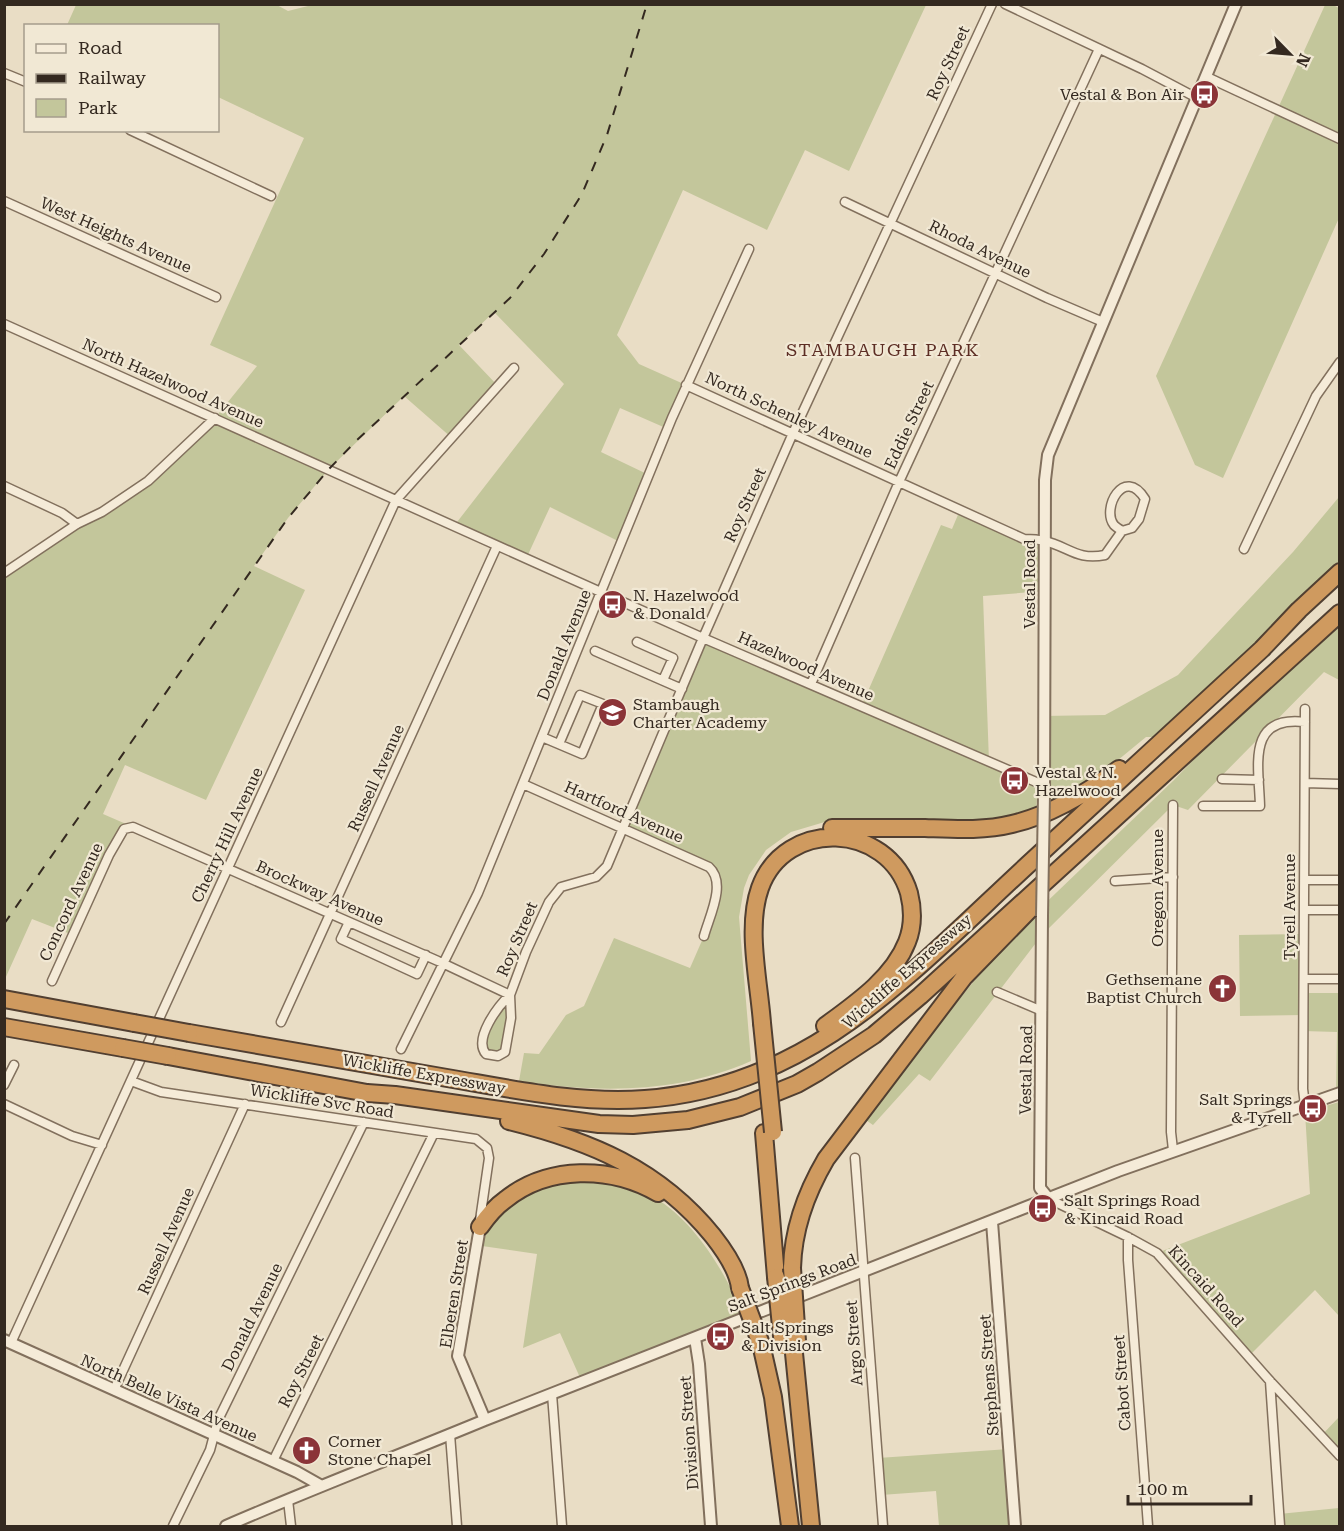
<svg xmlns="http://www.w3.org/2000/svg" width="1344" height="1531" font-family="'Roboto Serif',serif">
	<style>
		.green { fill: #c3c69b }
		.lines { fill: none; stroke-linecap: round; stroke-linejoin: round }
		.minor-casing { stroke: #82705d; stroke-width: 11 }
		.tertiary-casing { stroke: #82705d; stroke-width: 14 }
		.motorway-casing { stroke: #513f31; stroke-width: 20 }
		.minor { stroke: #f5ebd8; stroke-width: 8 }
		.tertiary { stroke: #f5ebd8; stroke-width: 10 }
		.motorway { stroke: #cf9a5f; stroke-width: 16 }
		.rail { stroke: #342920; stroke-width: 2; stroke-dasharray: 10 10; stroke-linecap: butt }
		.tertiary-bridge-casing { stroke: #82705d; stroke-width: 14; stroke-linecap: butt }
		.motorway-bridge-casing { stroke: #513f31; stroke-width: 20; stroke-linecap: butt }
		.tertiary-bridge { stroke: #f5ebd8; stroke-width: 10 }
		.motorway-bridge { stroke: #cf9a5f; stroke-width: 16 }
		.labels { text-anchor: middle; dominant-baseline: central; stroke-width: 4.5; stroke-linejoin: round; paint-order: stroke }
		.street-label { font-size: 16px; fill: #342920; stroke: #f1e8d4 }
		.poi-label { font-size: 16px; fill: #342920; stroke: #f1e8d4; text-anchor: start }
		.neighbourhood-label { font-size: 18px; letter-spacing: 1.5px; fill: #5c2d24; stroke: #f1e8d4 }
	</style>
	<rect width="100%" height="100%" fill="#e9ddc5"/>
	<path class="green" d="M275,4l13,7 28,-7 610,1 -77,166 -44,-21 -38,80 -84,-40 -66,145 22,29 47,21 -18,44 -48,-21 -19,44 48,23 -27,68 -72,-36 -24,52 -72,-33 110,-142 -70,-72 -35,33 39,41 -46,52 -48,-42 -75,73 -41,49 -34,48 51,24 -99,210 -81,-35 -22,49 30,13 -7,1 -53,107 -41,-16 -27,60v-406l125,-79 85,-76 42,-52 -47,-21 94,-207 -86,-41v-71l-151,-1 9,-20z
		M1325,5h8l6,3v210l-116,260 -28,-13 -39,-89z
		M1339,497v75l-173,165h-20l-34,28 -60,39 -1,-10 -14,2 -1,16 -39,9h-169l-37,11 -25,18 -17,25 -5,13 -5,29 12,144c-74,33 -154,32 -232,20l5,-28 15,1 27,-39 18,-9 30,-68 76,30 14,-32 12,-44 -3,-22 -90,-42 80,-190 158,69 80,-182 11,4 8,-19 64,29 20,2v50l-61,5 6,166 54,22v-68l62,-1 73,-40 115,-123z
		M1339,613v67l-15,-8 -136,138 -15,-5 -131,130 -112,146 -11,-7 -46,51 -10,-7 145,-179 166,-159 135,-139z
		M1304,934v59h35v100l-3,1 1,-62 -34,-1v-16l-63,1 -1,-81z
		M510,995l-3,53 -9,8 -17,-9 15,-35z
		M1339,1102v214l-24,-26 -66,66 -92,-103 153,-59 -5,-82z
		M594,1177c17,6 46,12 61,21 38,22 70,73 86,113l-25,18 -134,53 -22,-49 -37,15 14,-94 -55,-8 6,-18 14,-19 44,-25z
		M1339,1417v39l-18,-20z
		M1009,1449l6,77h-76l-3,-35 -55,4 -3,-37z
		M1339,1508v18h-59l-1,-12z"/>
	<g class="lines">
		<defs>
			<path id="minor" d="M1005,4l137,65 55,29
				M4,73l22,9
				M1207,77l133,62
				M130,130l141,66
				M4,201l212,96
				M845,202l202,96 56,24
				M4,324l699,314 340,147
				M686,385l338,154c6,0 13,0 20,2 24,5 33,20 61,14l17,-24 10,-3 7,-9 6,-20c-21,-34 -44,10 -31,26 2,2 5,4 8,6
				M4,486l58,27 15,11
				M1244,549l72,-153 24,-34
				M4,573l73,-49 25,-12 46,-31 67,-63
				M637,642l36,16 -10,22
				M595,651l87,38
				M811,684l88,-202 200,-433
				M542,737l40,17 21,-50 -23,-9 -21,49
				M1222,779l37,1
				M1305,783l35,1
				M523,784l186,83c18,16 0,50 -5,69
				M1203,806h57c-1,-40 -14,-91 45,-84
				M1304,880h36
				M1115,881l58,-4
				M1304,910h36
				M349,922l-8,17 76,35 9,-19
				M1304,979h36
				M52,981l57,-126 15,-26 9,-2 305,134 72,34c-12,11 -37,44 -24,59l12,2 7,-4 6,-34 -1,-23 16,-43 23,-50 12,-15 35,-10 11,-11 96,-228 90,-205 199,-429
				M997,992l45,19
				M281,1022l216,-476
				M401,1049l77,-156 194,-475 77,-169
				M131,1081l30,11 315,47 11,9 2,10 -9,62
				M4,1085l10,-20
				M4,1104l68,32 30,9
				M1305,1105l-2,-16 2,-380
				M1173,1150l-2,-18 2,-327
				M855,1158l28,368
				M1049,1199l79,38 29,16 113,128 70,75
				M1128,1237v23l20,266
				M11,1343l385,-843 118,-132
				M1270,1381l10,145
				M114,1390l131,-286
				M552,1394l10,132
				M450,1434l7,92
				M273,1461l161,-328
				M288,1500l3,26
				M173,1526l37,-76 8,-30 146,-298"/>
			<path id="tertiary" d="M1044,795l1,-315 3,-25 188,-451
				M1042,916l-2,272 9,11
				M992,1222l23,304
				M480,1227l-22,129 27,64
				M695,1338l4,26 12,162
				M4,1340l293,132 23,13
				M226,1526c85,-37 172,-70 259,-106l633,-249 222,-78"/>
			<path id="motorway" d="M832,828c31,0 62,0 93,0 29,1 59,3 87,-4 39,-9 75,-31 107,-55
				M4,999l130,24
				M762,1023c-3,-41 -16,-96 -2,-135 25,-70 128,-66 149,5 4,16 4,34 -2,49 -14,36 -52,62 -82,84
				M4,1027l119,21
				M189,1033c86,15 172,30 258,45 65,11 131,26 198,21 169,-12 271,-132 388,-239 76,-71 153,-140 229,-211l37,-39 41,-38
				M168,1056l199,37 28,2 204,29 34,1 55,-5 52,-13 57,-23 21,-12 56,-37 46,-39 420,-383
				M509,1121c81,20 150,48 204,115 11,14 25,34 27,52
				M764,1133l12,144
				M480,1227c7,-10 15,-20 25,-27 43,-35 106,-34 153,-7
				M792,1268c1,-39 14,-75 34,-109l138,-182 71,-73
				M793,1343l18,183
				M761,1344l12,53 17,129"/>
		</defs>
		<use href="#minor" class="minor-casing"/>
		<use href="#tertiary" class="tertiary-casing"/>
		<use href="#motorway" class="motorway-casing"/>
		<use href="#minor" class="minor"/>
		<use href="#tertiary" class="tertiary"/>
		<use href="#motorway" class="motorway"/>
		<path class="rail" d="M4,924l284,-406 41,-49 27,-28 154,-143 34,-44 38,-60 25,-59 40,-131"/>
		<defs>
			<path id="tertiary-bridge" d="M1042,916l2,-121"/>
			<path id="motorway-bridge" d="M134,1023l55,10
				M762,1023l11,109
				M123,1048l45,8
				M792,1268l5,73
				M776,1277l7,69
				M740,1288l21,56"/>
		</defs>
		<use href="#tertiary-bridge" class="tertiary-bridge-casing"/>
		<use href="#motorway-bridge" class="motorway-bridge-casing"/>
		<use href="#tertiary-bridge" class="tertiary-bridge"/>
		<use href="#motorway-bridge" class="motorway-bridge"/>
	</g>
	<defs>
		<symbol id="bus-disc" viewBox="-11 -11 22 22"><circle r="9.5" fill="#8b3438" stroke="#f1e8d4"/><path d="M-5-6H5V4H4V6H2V4H-2V6H-4V4H-5ZM-3.5-4V0h7V-4ZM-3.5 1.2v1.5H-2V1.2ZM2 1.2v1.5H3.5V1.2Z" fill="#fff"/></symbol>
		<symbol id="school-disc" viewBox="-11 -11 22 22"><circle r="9.5" fill="#8b3438" stroke="#f1e8d4"/><path d="M0-5L7-2L0 1L-7-2ZM-4 1L0 2.5L4 1V4Q0 6-4 4Z" fill="#fff"/></symbol>
		<symbol id="church-disc" viewBox="-11 -11 22 22"><circle r="9.5" fill="#8b3438" stroke="#f1e8d4"/><path d="M-1.2-6h2.4v3.5h3.3v2.4h-3.3V6h-2.4V-.1h-3.3v-2.4h3.3Z" fill="#fff"/></symbol>
	</defs>
	<g fill-rule="evenodd">
		<use href="#bus-disc" x="1188" y="78" width="33" height="33"/>
		<use href="#bus-disc" x="596" y="588" width="33" height="33"/>
		<use href="#school-disc" x="596" y="696" width="33" height="33"/>
		<use href="#bus-disc" x="998" y="764" width="33" height="33"/>
		<use href="#church-disc" x="1206" y="972" width="33" height="33"/>
		<use href="#bus-disc" x="1296" y="1092" width="33" height="33"/>
		<use href="#bus-disc" x="1026" y="1192" width="33" height="33"/>
		<use href="#bus-disc" x="704" y="1320" width="33" height="33"/>
		<use href="#church-disc" x="290" y="1434" width="33" height="33"/>
	</g>
	<g class="labels">
		<g class="street-label">
			<text transform="translate(948 63) rotate(-65)">Roy Street</text>
			<text transform="translate(116 235) rotate(24)">West Heights Avenue</text>
			<text transform="translate(980 249) rotate(26)">Rhoda Avenue</text>
			<text transform="translate(173 383) rotate(24)">North Hazelwood Avenue</text>
			<text transform="translate(789 415) rotate(25)">North Schenley Avenue</text>
			<text transform="translate(909 425) rotate(-65)">Eddie Street</text>
			<text transform="translate(745 505) rotate(-66)">Roy Street</text>
			<text transform="translate(1029 584) rotate(-90)">Vestal Road</text>
			<text transform="translate(564 645) rotate(-68)">Donald Avenue</text>
			<text transform="translate(806 666) rotate(24)">Hazelwood Avenue</text>
			<text transform="translate(376 778) rotate(-66)">Russell Avenue</text>
			<text transform="translate(624 812) rotate(24)">Hartford Avenue</text>
			<text transform="translate(227 835) rotate(-65)">Cherry Hill Avenue</text>
			<text transform="translate(1157 888) rotate(-90)">Oregon Avenue</text>
			<text transform="translate(320 893) rotate(24)">Brockway Avenue</text>
			<text transform="translate(71 902) rotate(-65)">Concord Avenue</text>
			<text transform="translate(1289 907) rotate(-90)">Tyrell Avenue</text>
			<text transform="translate(517 939) rotate(-67)">Roy Street</text>
			<text transform="translate(907 971) rotate(-41)">Wickliffe Expressway</text>
			<text transform="translate(1026 1070) rotate(-89)">Vestal Road</text>
			<text transform="translate(424 1074) rotate(10)">Wickliffe Expressway</text>
			<text transform="translate(322 1101) rotate(9)">Wickliffe Svc Road</text>
			<text transform="translate(166 1241) rotate(-66)">Russell Avenue</text>
			<text transform="translate(792 1283) rotate(-21)">Salt Springs Road</text>
			<text transform="translate(1206 1286) rotate(48)">Kincaid Road</text>
			<text transform="translate(454 1294) rotate(-81)">Elberen Street</text>
			<text transform="translate(252 1317) rotate(-64)">Donald Avenue</text>
			<text transform="translate(854 1343) rotate(-94)">Argo Street</text>
			<text transform="translate(301 1371) rotate(-63)">Roy Street</text>
			<text transform="translate(989 1375) rotate(-94)">Stephens Street</text>
			<text transform="translate(1122 1383) rotate(-94)">Cabot Street</text>
			<text transform="translate(169 1398) rotate(24)">North Belle Vista Avenue</text>
			<text transform="translate(689 1433) rotate(-94)">Division Street</text>
		</g>
		<g class="poi-label">
			<text x="1184" y="94" text-anchor="end">Vestal &amp; Bon Air</text>
			<text x="633" y="595">N. Hazelwood<tspan x="633" dy="18">&amp; Donald</tspan></text>
			<text x="633" y="704">Stambaugh<tspan x="633" dy="18">Charter Academy</tspan></text>
			<text x="1035" y="772">Vestal &amp; N.<tspan x="1035" dy="18">Hazelwood</tspan></text>
			<text x="1202" y="979" text-anchor="end">Gethsemane<tspan x="1202" dy="18">Baptist Church</tspan></text>
			<text x="1292" y="1099" text-anchor="end">Salt Springs<tspan x="1292" dy="18">&amp; Tyrell</tspan></text>
			<text x="1064" y="1200">Salt Springs Road<tspan x="1064" dy="18">&amp; Kincaid Road</tspan></text>
			<text x="741" y="1327">Salt Springs<tspan x="741" dy="18">&amp; Division</tspan></text>
			<text x="328" y="1441">Corner<tspan x="328" dy="18">Stone Chapel</tspan></text>
		</g>
		<g class="neighbourhood-label">
			<text x="883" y="349">STAMBAUGH PARK</text>
		</g>
	</g>
	<rect width="1344" height="1531" fill="none" stroke="#342920" stroke-width="12"/>
	<rect x="24" y="24" width="195" height="108" fill="#f1e8d4" stroke="#a59c8c" stroke-width="1.5"/>
	<rect x="36" y="44" width="30" height="9" fill="#f5ebd8" stroke="#a59c8c" stroke-width="1.5"/>
	<text x="78" y="54" font-size="18" fill="#342920">Road</text>
	<rect x="36" y="74" width="30" height="9" fill="#342920" stroke="#a59c8c" stroke-width="1.5"/>
	<text x="78" y="84" font-size="18" fill="#342920">Railway</text>
	<rect x="36" y="99" width="30" height="18" fill="#c3c69b" stroke="#a59c8c" stroke-width="1.5"/>
	<text x="78" y="114" font-size="18" fill="#342920">Park</text>
	<g transform="translate(1290 54) rotate(115)" stroke="#f1e8d4" stroke-width="4.5" paint-order="stroke">
	<path d="M0-4.5L10 22L0 15L-10 22Z" fill="#342920"/>
	<text y="-9" font-size="16" font-weight="bold" text-anchor="middle" fill="#342920">N</text>
	</g>
	<path d="M1128 1495v9h123v-9" fill="none" stroke="#342920" stroke-width="3"/>
	<text x="1137" y="1495" font-size="18" fill="#342920" stroke="#f1e8d4" stroke-width="4.5" paint-order="stroke">100 m</text>
</svg>
